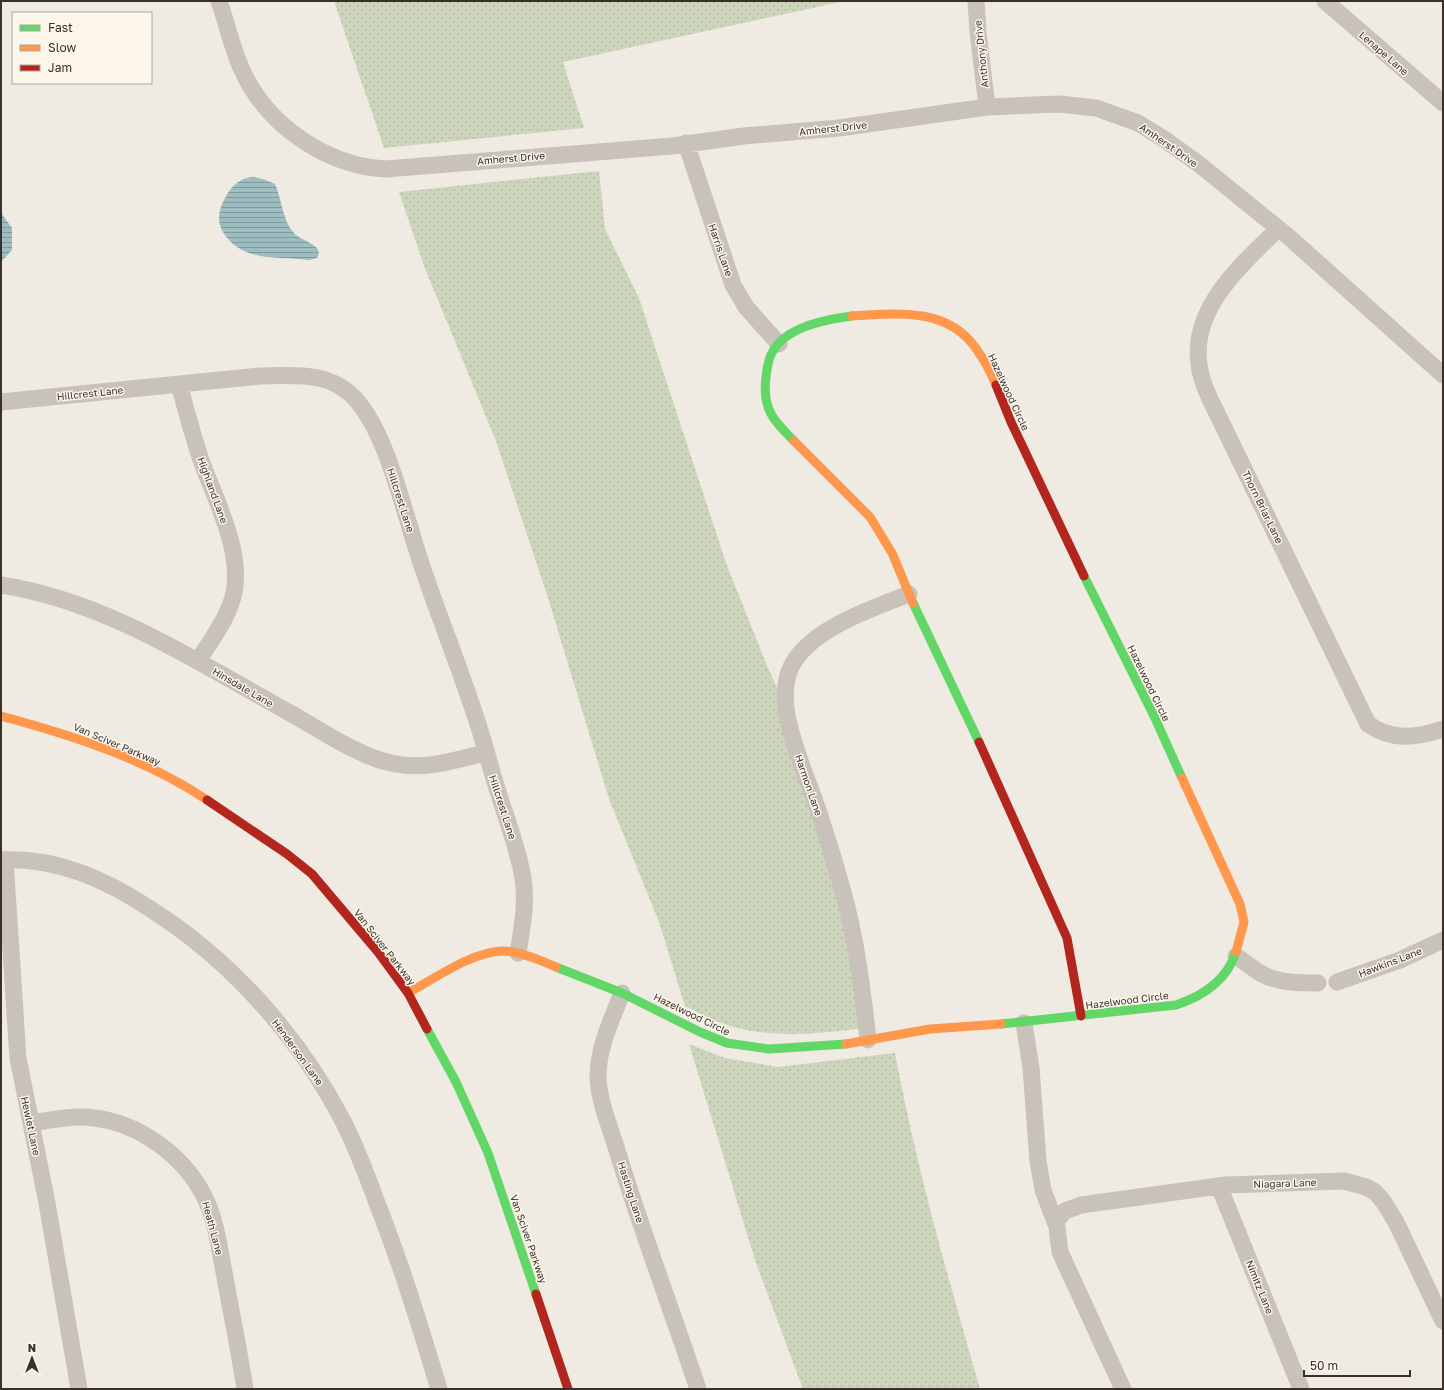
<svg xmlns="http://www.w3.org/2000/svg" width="1444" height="1390" font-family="'Golos Text',sans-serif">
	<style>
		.green { fill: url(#green-dots) }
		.water { fill: url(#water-rules) }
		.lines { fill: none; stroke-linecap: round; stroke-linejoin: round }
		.street { stroke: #c8c2bb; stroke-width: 17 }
		.fast { stroke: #63d668; stroke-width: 9 }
		.slow { stroke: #ff974d; stroke-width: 9 }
		.jam { stroke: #b3261e; stroke-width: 9 }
		.labels { text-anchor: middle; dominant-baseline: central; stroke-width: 3; stroke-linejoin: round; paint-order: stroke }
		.street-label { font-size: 10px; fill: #393029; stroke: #fbf5ea }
	</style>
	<defs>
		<pattern id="green-dots" width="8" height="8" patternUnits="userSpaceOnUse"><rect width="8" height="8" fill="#cdd5bc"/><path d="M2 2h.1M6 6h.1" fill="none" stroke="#b1b7a2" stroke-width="1.8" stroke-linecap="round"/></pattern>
		<pattern id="water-rules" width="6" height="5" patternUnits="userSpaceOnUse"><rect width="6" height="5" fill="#9ebdc0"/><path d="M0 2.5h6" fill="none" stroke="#829a9c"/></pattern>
	</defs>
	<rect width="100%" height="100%" fill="#efeae2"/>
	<path class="green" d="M334,1h511l-282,61 21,66 -200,20z
		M599,171l6,58 34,69 87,265 42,105 21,46 53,178 21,136c-43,6 -97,11 -139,-4 -13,-4 -26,-12 -39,-18l-26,-84 -50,-123 -60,-198 -53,-160 -72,-175 -25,-74z
		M689,1044l36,14 53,9 117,-14c21,113 53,225 85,336h-177l-47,-126z"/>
	<path class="water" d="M253,177l10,2 12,5c7,16 8,39 20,50 8,8 30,11 22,24l-8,2c-32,-4 -67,3 -86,-28 -6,-11 -5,-20 1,-32 7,-13 13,-21 29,-23z
		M1,213l11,15v22l-11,12z"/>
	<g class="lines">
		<path class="street" d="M219,1c8,23 13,47 23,69 25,55 84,96 144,99l286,-23 72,-10 95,-8 148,-21 72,-3 37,4 42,15 26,16 36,26 90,73 153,137
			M976,1l2,31 9,75
			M1325,1l118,102
			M686,143l47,142 13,22 33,37
			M1278,229c-36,35 -87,79 -79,135 1,12 6,24 11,35l158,325c24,17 48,14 75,5
			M179,384c7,26 14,53 23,79 15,40 45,97 29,140 -7,21 -22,40 -33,58
			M1,402l259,-26c36,-1 73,-5 98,26 32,39 47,116 64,164 16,48 35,95 51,143 10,28 17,58 26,86 9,28 19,54 24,83 4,25 -1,50 -5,75
			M1,585c105,16 198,78 289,128 31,17 72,46 106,51 31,6 59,-4 89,-11
			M1,860c56,-3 106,20 151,50 81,52 147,127 191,211 14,27 24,55 34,82 24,61 43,123 62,186
			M5,860l13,198 29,145 32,186
			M1236,956c9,6 17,13 26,18 17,9 37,9 56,9
			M1337,982l63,-22 43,-20
			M622,993c-10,26 -23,52 -24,81 0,25 11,50 18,73 25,82 55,161 82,242
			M1024,1023l7,45 7,93 5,29 14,37 3,25 63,137
			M868,1040c-4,-37 -8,-74 -16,-110 -7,-37 -19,-73 -30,-108 -11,-35 -28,-70 -35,-107 -3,-17 -3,-40 8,-55 22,-33 78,-52 114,-66
			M31,1123c20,-3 43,-8 63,-5 45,5 90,38 110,78 12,23 15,51 20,76 7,39 15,78 21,117
			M1219,1186l82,203
			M1055,1222l10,-11 16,-6 145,-20 118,-4 22,6 9,5 8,9 13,21 47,99"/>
		<path class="fast" d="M794,441c-21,-21 -32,-32 -28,-64 1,-8 2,-19 7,-26 13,-24 55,-32 79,-35
			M1084,576l70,140 28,62
			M913,603l66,139
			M556,967l66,26 78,39 27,11 42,6 77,-5
			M1001,1024l175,-19c27,-9 51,-25 60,-53
			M427,1029l29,53 32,71 48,141"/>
		<path class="slow" d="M852,316c44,-3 97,-9 125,34 8,11 14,23 19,35
			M794,441l76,76 22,36 21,50
			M1,716c71,19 145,43 206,84
			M1182,778l58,126 4,18 -8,30
			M408,993c28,-15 63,-41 95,-42 16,0 39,10 53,16
			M846,1044l84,-15 71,-5"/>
		<path class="jam" d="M996,385l15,37 73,154
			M979,742l88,196 14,78
			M207,800l80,54 25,20 66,78 30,41 19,36
			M536,1294l32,95"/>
	</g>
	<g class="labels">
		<g class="street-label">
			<text transform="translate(1384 53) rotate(41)">Lenape Lane</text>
			<text transform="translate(981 54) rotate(-96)">Anthony Drive</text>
			<text transform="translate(833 128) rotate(-6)">Amherst Drive</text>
			<text transform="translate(1169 145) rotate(35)">Amherst Drive</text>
			<text transform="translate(511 158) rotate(-5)">Amherst Drive</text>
			<text transform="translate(721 250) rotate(71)">Harris Lane</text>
			<text transform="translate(1009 392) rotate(65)">Hazelwood Circle</text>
			<text transform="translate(90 393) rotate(-6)">Hillcrest Lane</text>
			<text transform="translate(213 490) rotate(70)">Highland Lane</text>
			<text transform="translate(401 500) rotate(72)">Hillcrest Lane</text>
			<text transform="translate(1263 507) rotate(64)">Thorn Briar Lane</text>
			<text transform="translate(1149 683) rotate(64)">Hazelwood Circle</text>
			<text transform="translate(243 687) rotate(30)">Hinsdale Lane</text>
			<text transform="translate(117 744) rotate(23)">Van Sciver Parkway</text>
			<text transform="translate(809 785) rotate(71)">Harmon Lane</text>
			<text transform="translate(503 807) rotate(72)">Hillcrest Lane</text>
			<text transform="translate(385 947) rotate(52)">Van Sciver Parkway</text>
			<text transform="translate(1390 962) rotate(-21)">Hawkins Lane</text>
			<text transform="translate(1127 1000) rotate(-7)">Hazelwood Circle</text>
			<text transform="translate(692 1014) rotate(26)">Hazelwood Circle</text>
			<text transform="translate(298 1052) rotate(54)">Henderson Lane</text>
			<text transform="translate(31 1126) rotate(78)">Hewlet Lane</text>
			<text transform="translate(1285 1183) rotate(-2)">Niagara Lane</text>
			<text transform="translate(631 1192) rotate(72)">Hasting Lane</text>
			<text transform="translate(213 1228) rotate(75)">Heath Lane</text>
			<text transform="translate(529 1239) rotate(71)">Van Sciver Parkway</text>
			<text transform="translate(1260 1287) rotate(68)">Nimitz Lane</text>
		</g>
	</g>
	<rect width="1444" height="1390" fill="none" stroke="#393029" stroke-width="4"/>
	<rect x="12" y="12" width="140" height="72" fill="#fbf5ea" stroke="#ada69d"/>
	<rect x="20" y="25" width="20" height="6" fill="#63d668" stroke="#ada69d"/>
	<text x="48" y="32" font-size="12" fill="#393029">Fast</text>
	<rect x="20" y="45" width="20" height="6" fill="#ff974d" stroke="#ada69d"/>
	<text x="48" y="52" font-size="12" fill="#393029">Slow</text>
	<rect x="20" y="65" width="20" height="6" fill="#b3261e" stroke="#ada69d"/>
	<text x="48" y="72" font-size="12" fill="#393029">Jam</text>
	<g transform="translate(32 1358)" stroke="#fbf5ea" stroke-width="3" paint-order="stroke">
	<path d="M0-3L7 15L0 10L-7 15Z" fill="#393029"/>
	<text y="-6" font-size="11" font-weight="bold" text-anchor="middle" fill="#393029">N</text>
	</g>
	<path d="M1304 1370v6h106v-6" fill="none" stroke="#393029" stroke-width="2"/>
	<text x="1310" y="1370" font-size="12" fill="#393029" stroke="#fbf5ea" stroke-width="3" paint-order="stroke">50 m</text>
</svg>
